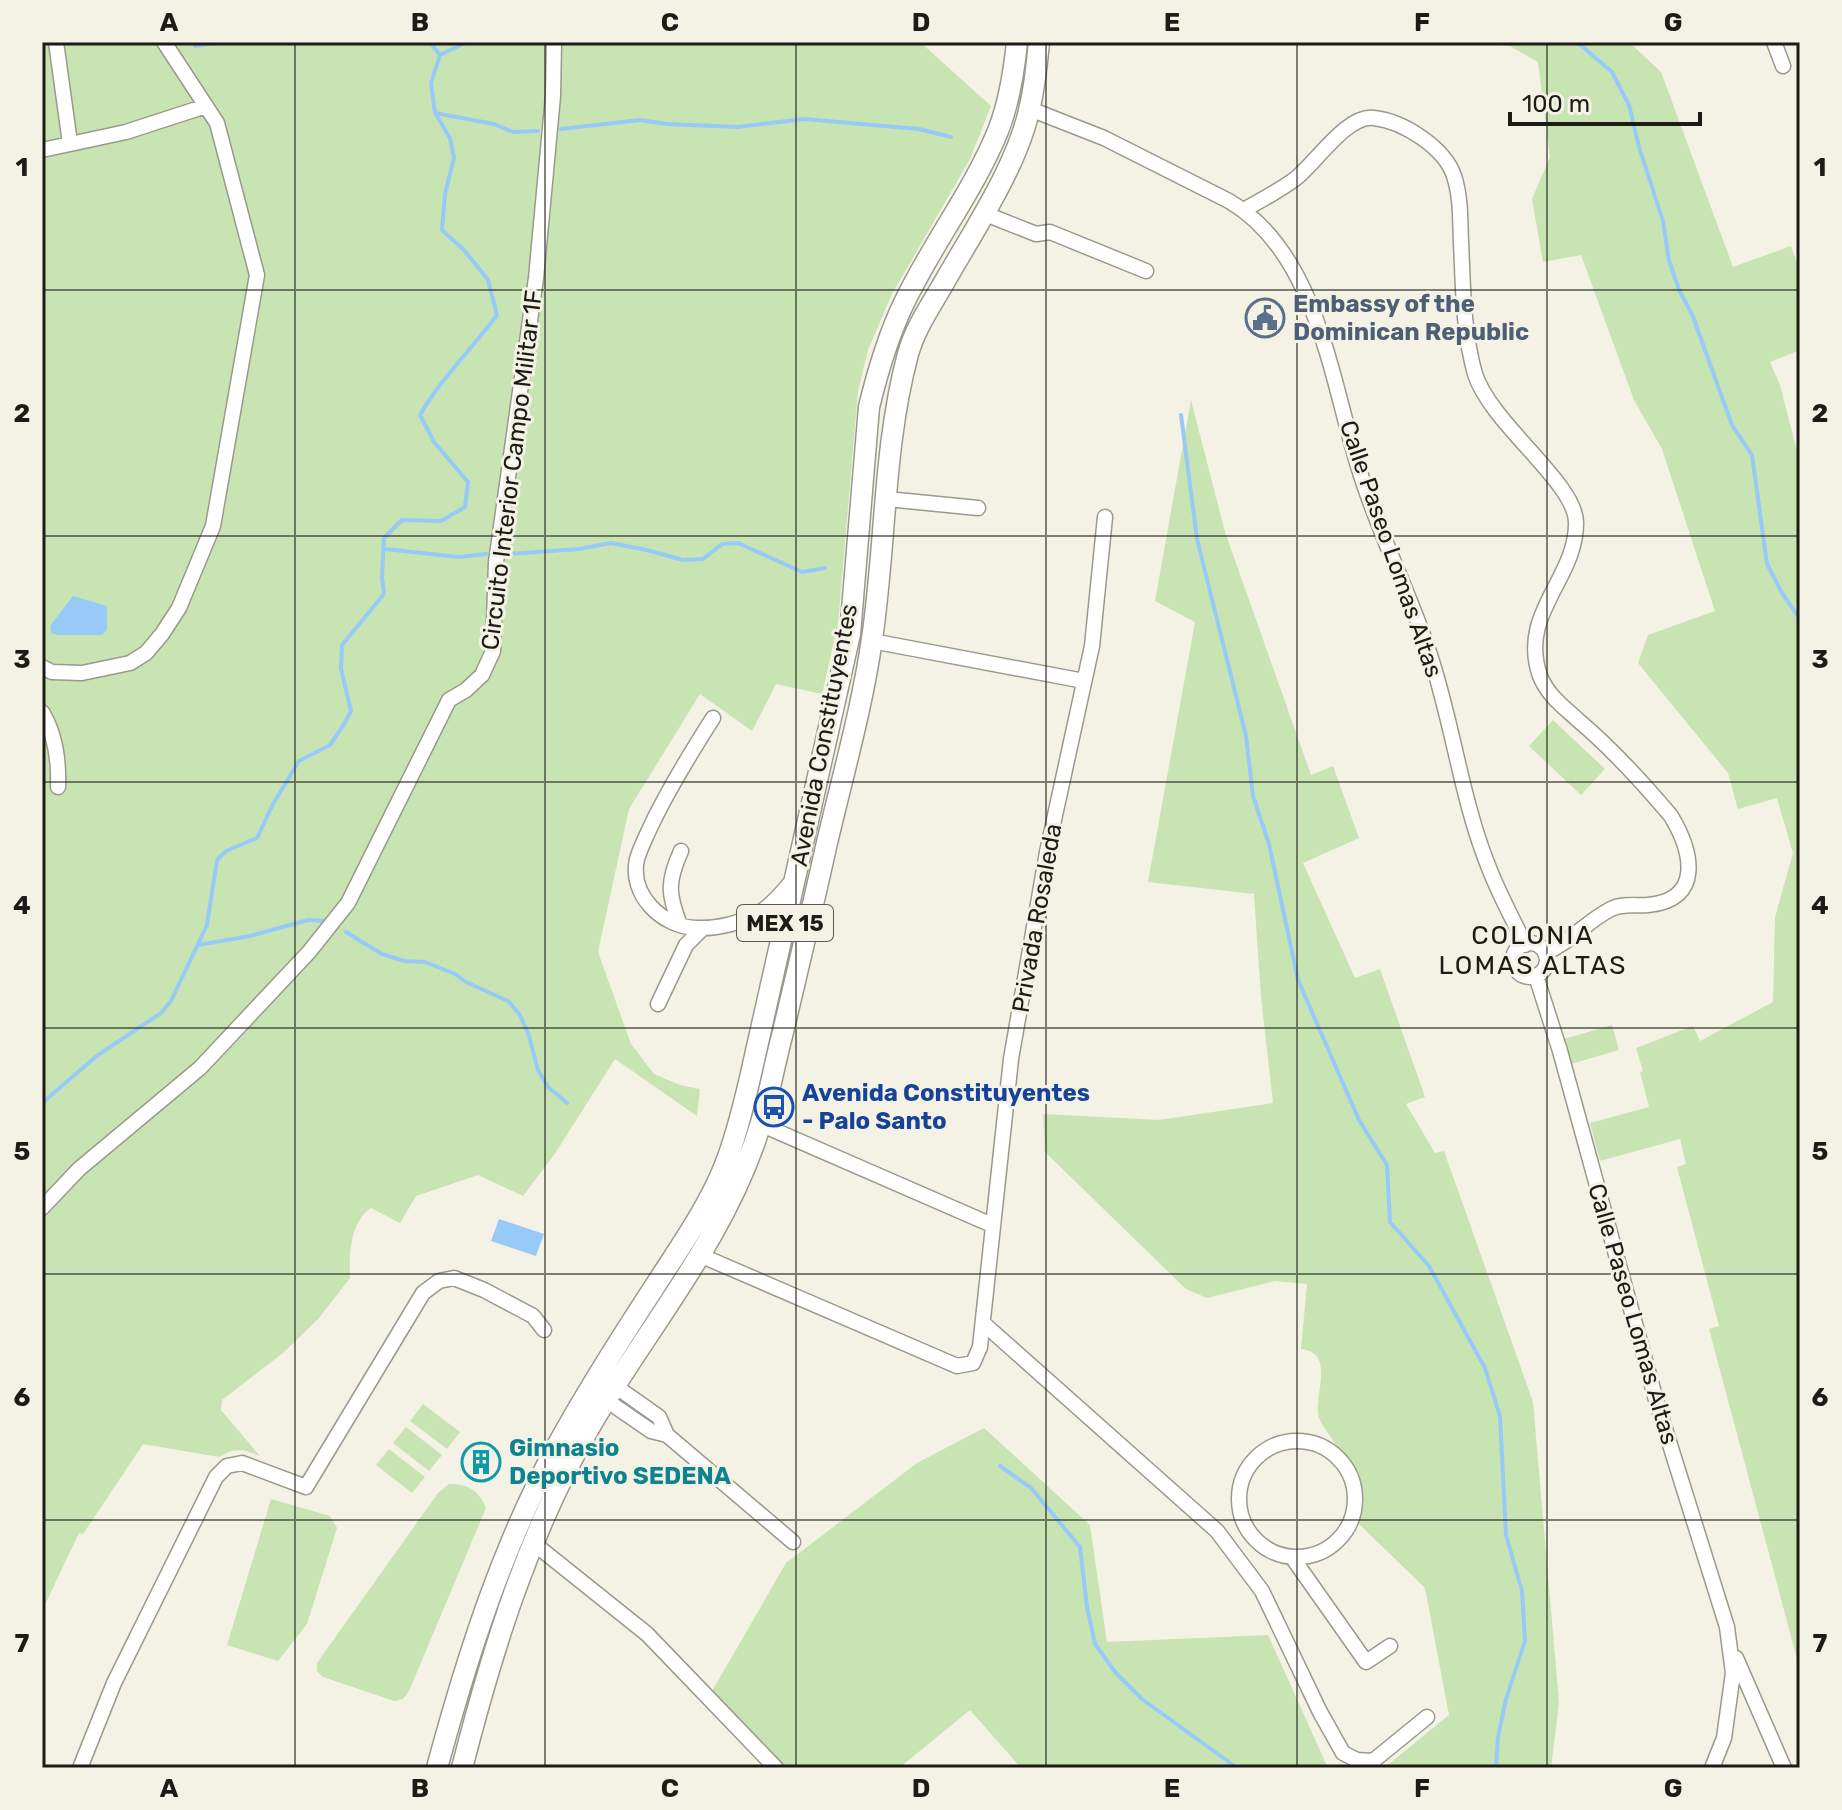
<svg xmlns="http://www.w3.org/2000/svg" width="1842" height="1810" font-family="Rubik,sans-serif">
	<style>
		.green { fill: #c8e4b3 }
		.water { fill: #98caf8 }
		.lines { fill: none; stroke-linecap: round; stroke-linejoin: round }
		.stream { stroke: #98caf8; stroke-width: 4 }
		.minor-casing { stroke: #9b998d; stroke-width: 17 }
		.highway-casing { stroke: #9b998d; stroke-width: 23 }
		.minor { stroke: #fff; stroke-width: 14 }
		.highway { stroke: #fff; stroke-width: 20 }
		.grid { fill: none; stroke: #1c1b16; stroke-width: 2; stroke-opacity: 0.55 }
		.labels { text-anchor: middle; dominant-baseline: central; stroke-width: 6; stroke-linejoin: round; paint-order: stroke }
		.shield { fill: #f4f1e5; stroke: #5d5b54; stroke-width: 2 }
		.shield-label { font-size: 22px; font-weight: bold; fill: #1c1b16 }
		.service-label { font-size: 24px; font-weight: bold; fill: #4e5e75; stroke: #f4f1e5; text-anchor: start }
		.street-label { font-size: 24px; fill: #1c1b16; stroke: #f4f1e5 }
		.transit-label { font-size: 24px; font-weight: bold; fill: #164399; stroke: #f4f1e5; text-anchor: start }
		.culture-label { font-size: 24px; font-weight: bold; fill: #0d838f; stroke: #f4f1e5; text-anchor: start }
		.neighbourhood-label { font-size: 26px; letter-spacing: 2px; fill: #1c1b16; stroke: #f4f1e5 }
		.neatline { fill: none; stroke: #1c1b16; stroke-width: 3 }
		.grid-label { font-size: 26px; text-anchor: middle; font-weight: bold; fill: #1c1b16 }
	</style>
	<rect width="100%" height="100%" fill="#f4f1e5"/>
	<path class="green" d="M42,42h878l71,64 -21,53 -78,135 -24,56 -10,41 -20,233 -16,70 -46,-10 -24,47 -52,-37 -71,115 -31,143 33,92 23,30 26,11 20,4 -3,27 -82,-57 -59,93 -33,44 -45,-21 -62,21 -16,27 -29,-15c-21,14 -22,46 -21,70l-31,40 -36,35 -61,47 -1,10 39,46 -17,-6 -12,1 -12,6 -76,-13 -60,90 -4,-1 -37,78z
		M1476,42h153l32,30 72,195 58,-21 6,17h3v87l-30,12 10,23 20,78v1207l-91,-341 10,-3 -42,-159 9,-3 -6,-25 -80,22 -10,-38 59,-16 -9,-35 3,-1 -7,-23 57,-22 7,15 73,-39 2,-85 18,-64 -16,-55 -39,11 -10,-36 -90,-110 10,-28 67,-24 -53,-162 -28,-49 -53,-145 -38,7 -11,-63 18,-42 -12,-95 -28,-16z
		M1191,400l34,132 86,243 22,-9 26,72 -56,25 52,115 25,-9 45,128 -19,7 29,49 9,-2 89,251 26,300 -8,66h-167l65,-53 -24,-127 -68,-66c10,-42 -5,-53 -27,-86 -4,-6 -11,-15 -12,-22 -3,-21 17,-62 -17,-65l6,-65 -32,-3 -68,17 -21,-9 -141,-137 -2,-38 116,6 114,-17 -12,-106 -7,-103 -106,-12 47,-260 -40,-21z
		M1553,720l52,49 -24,26 -52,-49z
		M1612,1025l7,25 -48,14 -7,-25z
		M423,1404l37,28 -13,17 -37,-28z
		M406,1427l36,28 -13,16 -36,-28z
		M984,1428l106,97 17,117 161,-7 60,133h-307l-51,-58 -71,58h-114l-74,-75 75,-130 131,-100z
		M389,1449l36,28 -13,16 -36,-28z
		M449,1484c19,0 30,6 37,24l-77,183 -6,8 -9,2 -71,-24 -6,-6v-8l121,-170z
		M271,1499l59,17 7,12 -30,96 -29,37 -51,-16z"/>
	<path class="water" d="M73,596l34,10v24l-5,5h-44l-7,-2 -1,-7z
		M499,1219l45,15 -8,22 -45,-15z"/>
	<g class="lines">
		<path class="stream" d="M430,42l10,13
			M1577,42l35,30 17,33 10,42 24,74 6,40 11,31 12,22 40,111 20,30 15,109 15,29 18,26
			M195,46l26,-4
			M435,113l59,11 19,8 25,-1
			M561,129l79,-9 27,4 71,3 66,-8 115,10 32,8
			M1181,415l16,124 49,197 7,60 16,48 29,136 61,140 28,45 3,57 39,44 56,102 15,48 6,119 16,56 3,50 -19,58 -8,38 -2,31
			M385,549l74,8 27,-3
			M509,554l70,-5 32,-6 36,7 36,10 20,-1 19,-15 16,-1 64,29 23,-4
			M346,932l36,22 22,7 21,1 30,12 11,8 42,19 12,14 9,21 9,34 10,17 19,16
			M198,945l52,-9 58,-16 16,1
			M42,1103l56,-48 63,-42 10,-12 36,-76 10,-65 9,-9 31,-13 16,-34 26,-43 31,-16 13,-19 8,-15 -10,-42 1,-24 42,-51 -2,-17 2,-39 18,-18 39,1 24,-14 3,-25 -34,-40 -14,-27c21,-37 52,-66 77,-100l-9,-35 -24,-30 -22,-20 3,-36 9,-36 -4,-20 -15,-25 -4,-30 9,-28 27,-13
			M1000,1466l31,22 49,59 7,60 8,37 20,28 27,27 95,69"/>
		<defs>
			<path id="minor" d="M56,42l14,101
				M1774,42l9,24
				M1030,109l74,29 125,63c87,51 102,177 129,265 19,64 50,123 71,186 24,71 32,147 60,216 10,26 24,51 36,77
				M42,150l84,-18 80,-26
				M1244,210c17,-10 35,-19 51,-31 21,-16 52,-65 79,-61 29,3 71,30 80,58 7,21 6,44 7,66 2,43 2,90 14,132 16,50 100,108 101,148 1,57 -58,91 -36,154 8,20 24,31 39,45 32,27 65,63 92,95 21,35 33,84 -23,89 -12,1 -26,-2 -37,4 -24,12 -40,33 -66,44
				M983,213l53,21 14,-2 96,39
				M887,499l91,9
				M872,641l212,40
				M42,667l10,5 30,1 48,-10 16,-10 16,-19 17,-26 34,-82 44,-251 -40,-152 -53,-81
				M42,712c14,23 17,48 16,75
				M713,718c-23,36 -46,73 -64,112 -4,9 -9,19 -12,29 -8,36 25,68 60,69 20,1 43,-5 60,-14 14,-7 25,-22 35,-33
				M748,918l25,12 8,9
				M680,925c-12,-31 -13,-43 1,-74
				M1513 960a17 17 0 1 1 34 0a17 17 0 1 1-34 0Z
				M1536,976l24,75 96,349 71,227 6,46 -9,65 -12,30
				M658,1004l28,-59 16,-16
				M760,1124l232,101
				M42,1208l37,-39 121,-101 109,-116 39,-49 101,-203 17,-10 16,-15 11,-24 3,-89 40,-284 17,-182 1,-54
				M702,1256l255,110 16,-3 7,-16 31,-288 36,-207 45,-206 13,-129
				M983,1323l234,208 45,60 58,121 23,41 14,7 16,1 54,-44
				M615,1386l44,31 8,18
				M606,1400l45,31 16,4 126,107
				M1239 1499a58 58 0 1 1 116 0a58 58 0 1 1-116 0Z
				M532,1542l115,92 129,134
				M1292,1557l74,105 24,-16
				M1736,1658l48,110
				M80,1768l34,-85 102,-206 11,-11 15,-3 64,24 117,-194 16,-12 15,-3 30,12 49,26 11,14"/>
			<path id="highway" d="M437,1768c30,-111 65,-221 120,-322 30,-55 64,-108 98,-160 25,-39 53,-78 70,-121 11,-28 18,-57 25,-87l100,-444 19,-227c9,-37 19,-71 35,-104 28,-59 69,-111 94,-172 11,-28 16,-59 19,-89
				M462,1768c31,-121 67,-237 130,-345 58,-99 134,-186 168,-297 9,-30 14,-60 22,-90 15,-63 30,-126 44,-189 16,-69 36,-138 46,-208 14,-94 11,-192 36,-285 7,-26 24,-50 37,-73 29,-51 74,-118 85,-175 5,-21 7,-43 9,-64"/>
		</defs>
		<use href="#minor" class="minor-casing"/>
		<use href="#highway" class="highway-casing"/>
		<use href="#minor" class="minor"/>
		<use href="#highway" class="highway"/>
	</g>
	<path class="grid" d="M295,42v1726M545,42v1726M796,42v1726M1046,42v1726M1297,42v1726M1547,42v1726M42,290h1758M42,536h1758M42,782h1758M42,1028h1758M42,1274h1758M42,1520h1758"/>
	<defs>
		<symbol id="civic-ring" viewBox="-11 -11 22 22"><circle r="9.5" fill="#f4f1e5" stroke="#5c6f8a" stroke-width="1.5"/><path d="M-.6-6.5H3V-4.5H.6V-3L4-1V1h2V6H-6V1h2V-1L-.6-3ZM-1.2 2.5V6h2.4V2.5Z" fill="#5c6f8a"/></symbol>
		<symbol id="bus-ring" viewBox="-11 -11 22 22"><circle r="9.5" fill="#f4f1e5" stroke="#1a4fb4" stroke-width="1.5"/><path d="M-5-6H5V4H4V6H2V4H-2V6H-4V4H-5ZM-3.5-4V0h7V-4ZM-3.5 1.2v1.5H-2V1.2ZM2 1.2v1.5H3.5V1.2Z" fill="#1a4fb4"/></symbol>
		<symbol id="building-ring" viewBox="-11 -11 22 22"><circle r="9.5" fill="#f4f1e5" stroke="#0f9aa8" stroke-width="1.5"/><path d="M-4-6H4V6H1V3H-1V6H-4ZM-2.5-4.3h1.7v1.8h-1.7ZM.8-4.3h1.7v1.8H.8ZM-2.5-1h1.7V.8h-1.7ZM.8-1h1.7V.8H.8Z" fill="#0f9aa8"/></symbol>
	</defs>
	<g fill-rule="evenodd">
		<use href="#civic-ring" x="1243" y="296" width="44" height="44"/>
		<use href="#bus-ring" x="752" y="1085" width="44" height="44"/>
		<use href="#building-ring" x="459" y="1440" width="44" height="44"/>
	</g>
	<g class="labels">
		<rect class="shield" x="737" y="905" width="96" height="36" rx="6"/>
		<g class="shield-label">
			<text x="785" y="923">MEX 15</text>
		</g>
		<g class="service-label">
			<text x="1293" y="304">Embassy of the<tspan x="1293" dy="28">Dominican Republic</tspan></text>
		</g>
		<g class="street-label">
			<text transform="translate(512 470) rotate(-83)">Circuito Interior Campo Militar 1F</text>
			<text transform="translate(1391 549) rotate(71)">Calle Paseo Lomas Altas</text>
			<text transform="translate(824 735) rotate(-79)">Avenida Constituyentes</text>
			<text transform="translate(1037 918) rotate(-80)">Privada Rosaleda</text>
			<text transform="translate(1633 1314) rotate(74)">Calle Paseo Lomas Altas</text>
		</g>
		<g class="transit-label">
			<text x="802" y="1093">Avenida Constituyentes<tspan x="802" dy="28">- Palo Santo</tspan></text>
		</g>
		<g class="culture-label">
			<text x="509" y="1448">Gimnasio<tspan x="509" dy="28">Deportivo SEDENA</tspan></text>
		</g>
		<g class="neighbourhood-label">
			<text x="1533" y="935">COLONIA<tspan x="1533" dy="30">LOMAS ALTAS</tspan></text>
		</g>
	</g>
	<rect width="1842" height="1810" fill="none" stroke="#f4f1e5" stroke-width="88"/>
	<path d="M1510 112v12h190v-12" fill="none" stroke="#1c1b16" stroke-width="4"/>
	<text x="1522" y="112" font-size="24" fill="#1c1b16" stroke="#f4f1e5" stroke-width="6" paint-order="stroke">100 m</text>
	<rect x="44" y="44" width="1754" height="1722" class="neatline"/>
	<g class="grid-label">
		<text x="169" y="31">A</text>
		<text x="420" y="31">B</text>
		<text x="670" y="31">C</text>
		<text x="921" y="31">D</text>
		<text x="1172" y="31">E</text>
		<text x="1422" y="31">F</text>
		<text x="1673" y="31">G</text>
		<text x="22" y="176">1</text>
		<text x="1820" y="176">1</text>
		<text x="22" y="422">2</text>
		<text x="1820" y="422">2</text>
		<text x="22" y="668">3</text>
		<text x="1820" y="668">3</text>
		<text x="22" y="914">4</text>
		<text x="1820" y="914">4</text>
		<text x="22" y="1160">5</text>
		<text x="1820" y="1160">5</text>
		<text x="22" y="1406">6</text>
		<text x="1820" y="1406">6</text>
		<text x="22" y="1652">7</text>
		<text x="1820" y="1652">7</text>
		<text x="169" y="1797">A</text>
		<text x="420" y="1797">B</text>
		<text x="670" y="1797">C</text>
		<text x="921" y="1797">D</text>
		<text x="1172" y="1797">E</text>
		<text x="1422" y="1797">F</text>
		<text x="1673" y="1797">G</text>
	</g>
</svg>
